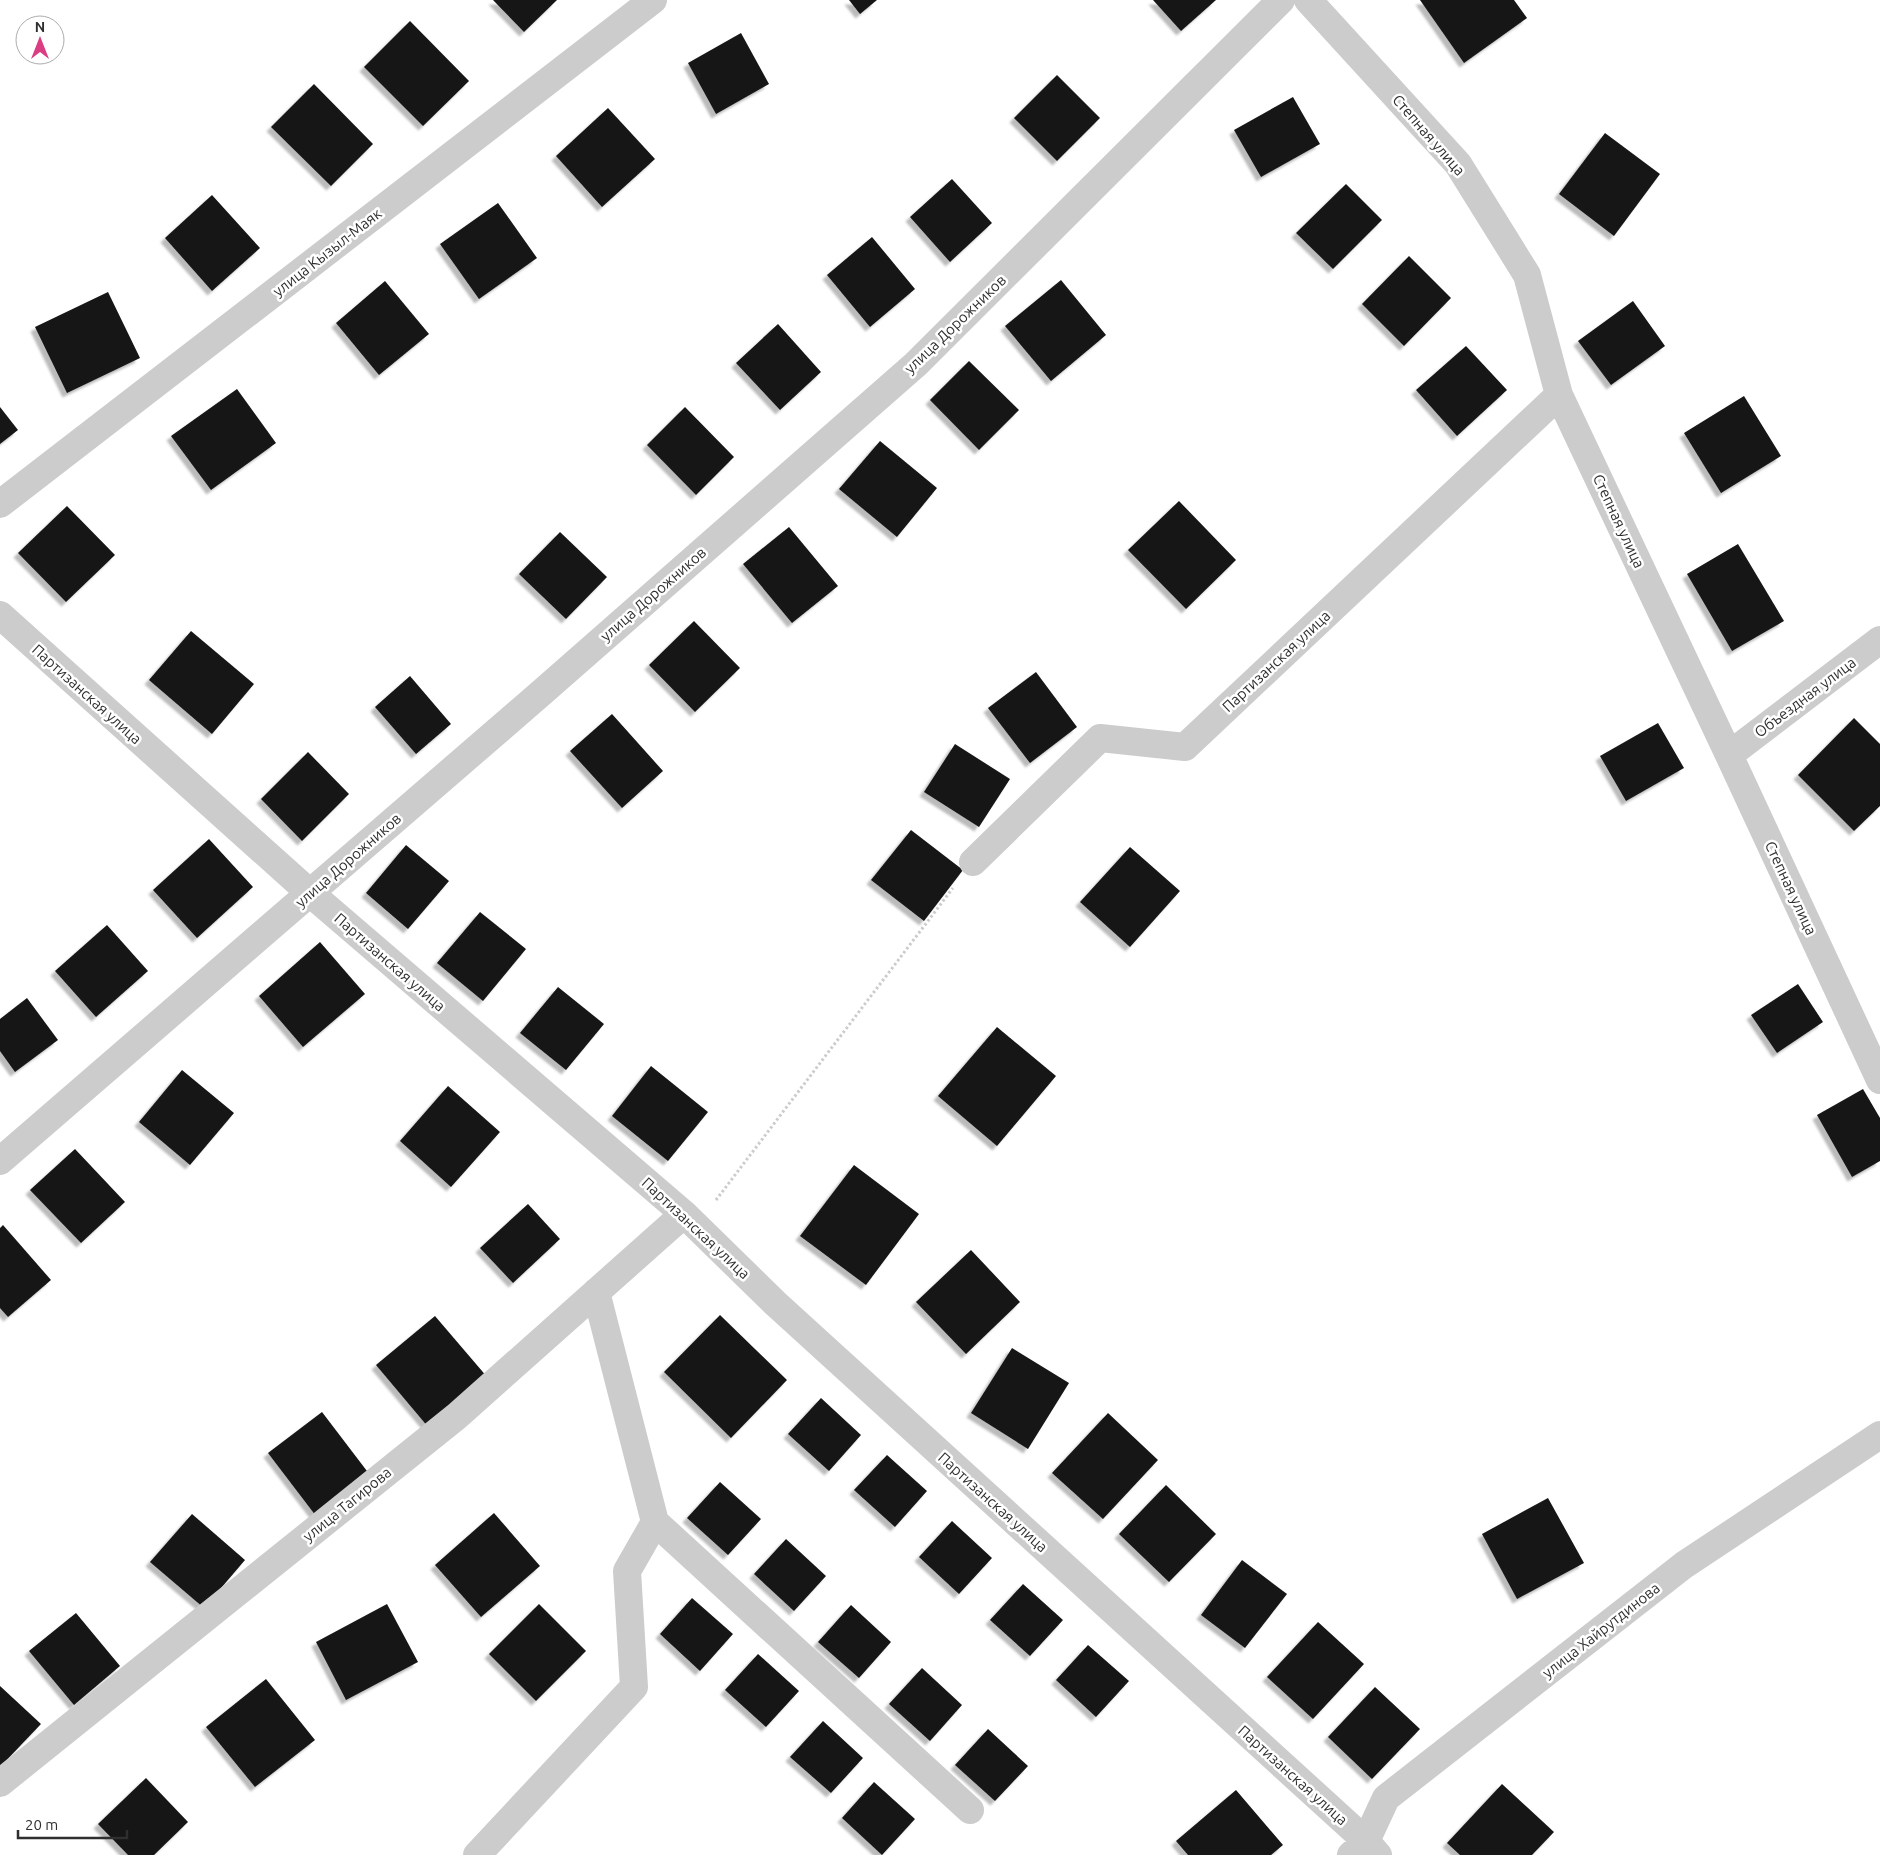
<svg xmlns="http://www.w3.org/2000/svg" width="1880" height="1855" font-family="Ubuntu,sans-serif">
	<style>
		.building { fill: #161616; filter: url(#shadow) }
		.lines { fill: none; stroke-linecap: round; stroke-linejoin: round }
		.path { stroke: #ccc; stroke-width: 3; stroke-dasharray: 2.5 2.5; stroke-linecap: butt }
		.minor { stroke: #ccc; stroke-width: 28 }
		.labels { text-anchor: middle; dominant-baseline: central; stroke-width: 5; stroke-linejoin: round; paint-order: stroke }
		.street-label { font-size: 15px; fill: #2f2f2f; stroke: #fff }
	</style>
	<defs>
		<filter id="shadow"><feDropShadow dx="-4.5" dy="4.5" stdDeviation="1" flood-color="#0004"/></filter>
	</defs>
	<rect width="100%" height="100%" fill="#fff"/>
	<path class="building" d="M493,0h64l-33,32z
		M849,0h28l-17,14z
		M1153,0h63l-35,31z
		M1420,0h94l13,18 -63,45z
		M410,21l59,60 -46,45 -59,-59z
		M741,33l28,51 -53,30 -28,-51z
		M1057,75l43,43 -43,43 -43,-43z
		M314,84l59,60 -42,42 -60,-59z
		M1293,97l27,47 -59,33 -27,-47z
		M608,108l47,51 -53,48 -46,-51z
		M1605,133l55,41 -46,62 -55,-42z
		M952,179l40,44 -42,39 -40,-45z
		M1346,184l36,36 -49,49 -37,-36z
		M212,195l48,53 -48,43 -47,-53z
		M498,203l39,55 -58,41 -39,-55z
		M872,237l43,52 -45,38 -43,-52z
		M1409,256l42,42 -47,48 -42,-42z
		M1061,280l45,55 -55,46 -46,-55z
		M385,281l44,53 -50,41 -43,-52z
		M108,292l32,66 -73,35 -32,-66z
		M1633,301l32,45 -54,39 -33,-44z
		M778,324l43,48 -41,38 -44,-47z
		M1466,346l41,44 -50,46 -41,-46z
		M969,361l50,49 -40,40 -49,-50z
		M237,389l39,54 -65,47 -40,-54z
		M1744,396l37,60 -60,37 -37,-60z
		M0,407l18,23 -18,14z
		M685,407l49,50 -38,38 -49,-50z
		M880,441l57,47 -40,49 -58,-48z
		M1179,501l57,59 -50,49 -58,-59z
		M67,506l48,49 -49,47 -48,-49z
		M789,527l49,59 -46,37 -49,-59z
		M560,532l47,45 -41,42 -47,-45z
		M1738,544l46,77 -52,30 -45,-77z
		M694,621l46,47 -45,44 -46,-47z
		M191,631l63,53 -42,50 -63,-54z
		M1036,672l41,55 -47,36 -42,-55z
		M410,676l41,48 -35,30 -41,-47z
		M612,714l51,57 -41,37 -52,-57z
		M1854,718l26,26v62l-26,25 -56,-56z
		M1658,723l26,45 -58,33 -26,-45z
		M955,744l55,35 -31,48 -55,-35z
		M308,752l41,42 -47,47 -41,-42z
		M911,830l52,40 -39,51 -53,-41z
		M209,839l44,48 -56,51 -44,-48z
		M406,845l43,36 -41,48 -42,-36z
		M1130,847l50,44 -50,56 -50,-45z
		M480,912l46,37 -43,52 -46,-38z
		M107,925l41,46 -52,46 -41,-46z
		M320,942l45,52 -62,53 -44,-51z
		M1798,984l25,38 -46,31 -26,-38z
		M558,987l46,37 -38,46 -46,-37z
		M27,998l31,42 -43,32 -15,-21v-32z
		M997,1027l59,49 -59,70 -59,-50z
		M651,1066l57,46 -40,49 -56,-45z
		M182,1070l52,43 -44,52 -51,-43z
		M448,1086l52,46 -49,55 -51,-46z
		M1863,1089l17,29v43l-28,16 -35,-62z
		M75,1149l50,53 -44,41 -51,-53z
		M854,1165l65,49 -53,71 -66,-49z
		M528,1204l32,35 -47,44 -33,-35z
		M3,1225l48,55 -43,37 -8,-9v-80z
		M971,1250l49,52 -54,52 -50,-52z
		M720,1315l67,65 -56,58 -67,-66z
		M435,1316l53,62 -59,50 -53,-63z
		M1012,1348l57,35 -41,66 -57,-36z
		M821,1398l40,37 -32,36 -41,-37z
		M322,1412l48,63 -54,41 -48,-63z
		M1108,1413l50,47 -55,59 -51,-46z
		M887,1455l40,36 -32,36 -41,-37z
		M720,1482l41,37 -33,36 -41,-37z
		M1166,1485l50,49 -47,48 -50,-48z
		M1548,1498l36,65 -67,36 -35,-65z
		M494,1513l46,53 -59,51 -46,-52z
		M192,1514l53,46 -41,48 -54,-46z
		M952,1521l40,37 -33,36 -40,-37z
		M786,1539l40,37 -32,35 -40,-37z
		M1242,1560l45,34 -42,54 -44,-33z
		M1023,1584l40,36 -33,36 -40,-36z
		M692,1598l41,36 -33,37 -40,-37z
		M387,1604l31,58 -72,38 -30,-58z
		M539,1604l47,47 -50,50 -47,-47z
		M851,1605l40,37 -32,36 -41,-36z
		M76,1613l44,53 -46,39 -45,-54z
		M1318,1622l46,42 -51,55 -46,-42z
		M1088,1645l41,36 -33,36 -40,-37z
		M758,1654l41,37 -33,36 -41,-37z
		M922,1668l40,37 -32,36 -41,-37z
		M266,1679l49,61 -60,47 -49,-60z
		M0,1686l41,38 -41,43z
		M1375,1687l45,42 -48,50 -44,-42z
		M823,1721l40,37 -32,35 -41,-36z
		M988,1729l40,37 -33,35 -40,-36z
		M146,1778l42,44 -34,33h-26l-30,-31z
		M874,1782l41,37 -33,36 -40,-37z
		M1502,1784l52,48 -22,23h-72l-13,-12z
		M1236,1790l47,55 -12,10h-83l-12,-14z"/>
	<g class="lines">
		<path class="path" d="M716,1200l237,-312"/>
		<path class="minor" d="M1308,0l150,164 69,111 32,120 170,360 151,325
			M0,504l653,-504
			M0,615l310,278 374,321 91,89 591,538 12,14
			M1729,755l151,-115
			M973,862l127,-124 85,9 374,-352
			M0,1161l540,-467 376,-330 365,-364
			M596,1292l59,230 315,288
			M0,1783l457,-367 227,-202
			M477,1855l157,-168 -7,-116 28,-49
			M1351,1855l15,-14 20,-43 298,-233 196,-130"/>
	</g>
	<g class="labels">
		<g class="street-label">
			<text transform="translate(1429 135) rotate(49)">Степная улица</text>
			<text transform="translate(327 252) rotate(-38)">улица Кызыл-Маяк</text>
			<text transform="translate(955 324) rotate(-44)">улица Дорожников</text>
			<text transform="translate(1619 521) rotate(65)">Степная улица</text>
			<text transform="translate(653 594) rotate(-41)">улица Дорожников</text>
			<text transform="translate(1276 661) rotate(-43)">Партизанская улица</text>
			<text transform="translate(87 694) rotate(42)">Партизанская улица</text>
			<text transform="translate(1805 697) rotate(-37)">Объездная улица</text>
			<text transform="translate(348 860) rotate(-41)">улица Дорожников</text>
			<text transform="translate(1791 888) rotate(65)">Степная улица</text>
			<text transform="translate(390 962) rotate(41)">Партизанская улица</text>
			<text transform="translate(696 1228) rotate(43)">Партизанская улица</text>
			<text transform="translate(993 1502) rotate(42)">Партизанская улица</text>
			<text transform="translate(347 1504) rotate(-39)">улица Тагирова</text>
			<text transform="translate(1601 1630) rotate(-38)">улица Хайрутдинова</text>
			<text transform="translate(1293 1775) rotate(42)">Партизанская улица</text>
		</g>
	</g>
	<g transform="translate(40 40)"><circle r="24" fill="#ffffff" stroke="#acacac"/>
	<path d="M0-4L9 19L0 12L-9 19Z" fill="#da3d82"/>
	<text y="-8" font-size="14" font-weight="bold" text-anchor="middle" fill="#2f2f2f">N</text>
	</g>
	<path d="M18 1830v8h109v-8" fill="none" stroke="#2f2f2f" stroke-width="2.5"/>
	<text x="25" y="1830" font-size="15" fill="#2f2f2f" stroke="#ffffff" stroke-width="4" paint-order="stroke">20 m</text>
</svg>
